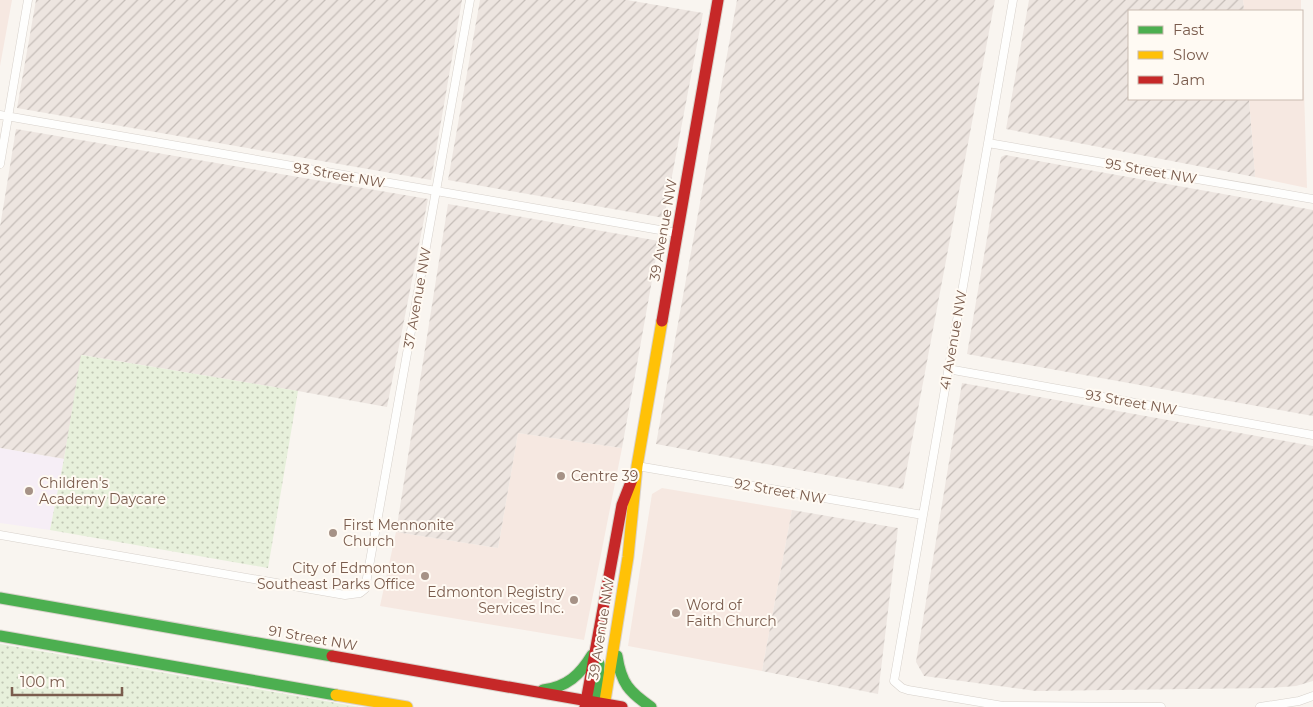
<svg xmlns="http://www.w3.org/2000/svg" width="1313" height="707" font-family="Montserrat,sans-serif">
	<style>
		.commercial { fill: #f6e8e1 }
		.industrial { fill: url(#industrial-furrows) }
		.education { fill: #f6eef6 }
		.grass { fill: url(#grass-dots) }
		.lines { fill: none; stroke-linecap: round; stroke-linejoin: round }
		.street-casing { stroke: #d7d1cb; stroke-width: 9 }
		.fast-casing { stroke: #d9d2cb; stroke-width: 13 }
		.slow-casing { stroke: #d9d2cb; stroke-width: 13 }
		.jam-casing { stroke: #d9d2cb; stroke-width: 13 }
		.street { stroke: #fefefd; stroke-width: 8 }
		.fast { stroke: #4caf50; stroke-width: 11 }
		.slow { stroke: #ffc107; stroke-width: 11 }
		.jam { stroke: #c62828; stroke-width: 11 }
		.poi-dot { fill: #a69286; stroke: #fffaf3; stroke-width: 2 }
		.labels { text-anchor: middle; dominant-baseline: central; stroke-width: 4; stroke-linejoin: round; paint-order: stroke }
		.street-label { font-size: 14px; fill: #7a5c4d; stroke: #fffaf3 }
		.poi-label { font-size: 14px; fill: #7a5c4d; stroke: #fffaf3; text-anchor: start }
	</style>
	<defs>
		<pattern id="industrial-furrows" width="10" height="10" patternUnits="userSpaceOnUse" patternTransform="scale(1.25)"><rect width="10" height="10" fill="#ede5e0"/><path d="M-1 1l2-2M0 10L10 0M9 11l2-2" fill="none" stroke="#c5bdb8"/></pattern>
		<pattern id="grass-dots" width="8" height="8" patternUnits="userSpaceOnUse" patternTransform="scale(1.25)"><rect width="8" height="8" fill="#e7f0db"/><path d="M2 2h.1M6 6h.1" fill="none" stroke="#c0c6b4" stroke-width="1.8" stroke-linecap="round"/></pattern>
	</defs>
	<rect width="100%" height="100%" fill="#f9f5f0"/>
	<path class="commercial" d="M0,0h12l-12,66z
		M1243,0h58v11h-57z
		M1302,25l5,163 -52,-11 -6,-78h53z
		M518,433l104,15 -38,192 -204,-34 16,-74 102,16z
		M662,488l130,22 -30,161 -134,-25 24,-152z"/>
	<path class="industrial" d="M36,0h426l-31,180 -414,-72z
		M480,0h147l76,13 -39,205 -216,-38z
		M737,0h258l-92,489 -247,-45z
		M1029,0h214l1,11h-115v88h120l6,78 -249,-48z
		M16,129l412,70 -41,208 -89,-16 -216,-36 -18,104 -64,-11v-221z
		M1005,155l308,55v206l-346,-62 34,-197z
		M448,204l211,37 -37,207 -104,-15 -20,115 -102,-16z
		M962,383l351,63v235l-17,5 -27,2 -233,3 -112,-15 -8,-14z
		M792,510l106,18 -20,166 -116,-23z"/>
	<path class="education" d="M0,448l64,11 -14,71 -50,-7z"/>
	<path class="grass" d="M81,355l217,36 -30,177 -218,-38 14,-71z
		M0,644l359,63h-359z"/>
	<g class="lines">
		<defs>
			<path id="street" d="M1013,0l-119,681 8,7 6,2 95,16 158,1
				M0,115l677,118
				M988,143l325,56
				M0,164l28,-164
				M948,369l365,66
				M637,466l286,49
				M0,535l345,60 15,-2 5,-4 105,-589
				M1260,707l39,-6 14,-5"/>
			<path id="fast" d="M0,598l332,58
				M0,636l336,59
				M617,656c4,27 12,36 34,51
				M543,690c24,-3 37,-15 49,-35
				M597,707l2,-43"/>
			<path id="slow" d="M336,695l71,12
				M604,707l24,-150 9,-91 25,-145"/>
			<path id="jam" d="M662,321l56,-321
				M332,656l290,51
				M585,707l37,-202 11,-28"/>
		</defs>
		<use href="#street" class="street-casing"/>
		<use href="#fast" class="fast-casing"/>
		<use href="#slow" class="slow-casing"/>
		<use href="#jam" class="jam-casing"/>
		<use href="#street" class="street"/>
		<use href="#fast" class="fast"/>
		<use href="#slow" class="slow"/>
		<use href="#jam" class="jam"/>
	</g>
	<g class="poi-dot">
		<circle cx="561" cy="476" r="5"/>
		<circle cx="29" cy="491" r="5"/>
		<circle cx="333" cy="533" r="5"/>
		<circle cx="425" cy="576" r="5"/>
		<circle cx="574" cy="600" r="5"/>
		<circle cx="676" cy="613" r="5"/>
	</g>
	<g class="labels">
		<g class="street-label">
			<text transform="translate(1151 171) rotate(10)">95 Street NW</text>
			<text transform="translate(339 175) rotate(10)">93 Street NW</text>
			<text transform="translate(663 230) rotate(-80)">39 Avenue NW</text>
			<text transform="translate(417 298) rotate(-80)">37 Avenue NW</text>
			<text transform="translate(953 340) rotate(-80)">41 Avenue NW</text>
			<text transform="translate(1131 402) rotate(10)">93 Street NW</text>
			<text transform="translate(780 491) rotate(10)">92 Street NW</text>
			<text transform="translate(601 629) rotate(-81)">39 Avenue NW</text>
			<text transform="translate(313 638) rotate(10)">91 Street NW</text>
		</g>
		<g class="poi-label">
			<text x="571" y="476">Centre 39</text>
			<text x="39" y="483">Children's<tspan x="39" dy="16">Academy Daycare</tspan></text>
			<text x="343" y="525">First Mennonite<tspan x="343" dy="16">Church</tspan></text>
			<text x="415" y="568" text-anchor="end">City of Edmonton<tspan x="415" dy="16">Southeast Parks Office</tspan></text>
			<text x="564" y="592" text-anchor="end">Edmonton Registry<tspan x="564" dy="16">Services Inc.</tspan></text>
			<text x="686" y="605">Word of<tspan x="686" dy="16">Faith Church</tspan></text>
		</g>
	</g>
	<rect x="1128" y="10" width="175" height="90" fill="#fffaf3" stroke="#cabbb1"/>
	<rect x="1138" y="26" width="25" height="8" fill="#4caf50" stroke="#cabbb1"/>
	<text x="1173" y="35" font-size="15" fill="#7a5c4d">Fast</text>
	<rect x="1138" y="51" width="25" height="8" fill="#ffc107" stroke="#cabbb1"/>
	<text x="1173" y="60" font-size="15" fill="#7a5c4d">Slow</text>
	<rect x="1138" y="76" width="25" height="8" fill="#c62828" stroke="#cabbb1"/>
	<text x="1173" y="85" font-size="15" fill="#7a5c4d">Jam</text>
	<path d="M12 687v8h110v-8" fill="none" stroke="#7a5c4d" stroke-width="2.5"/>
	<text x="20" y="687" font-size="15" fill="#7a5c4d" stroke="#fffaf3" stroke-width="4" paint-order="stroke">100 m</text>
</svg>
